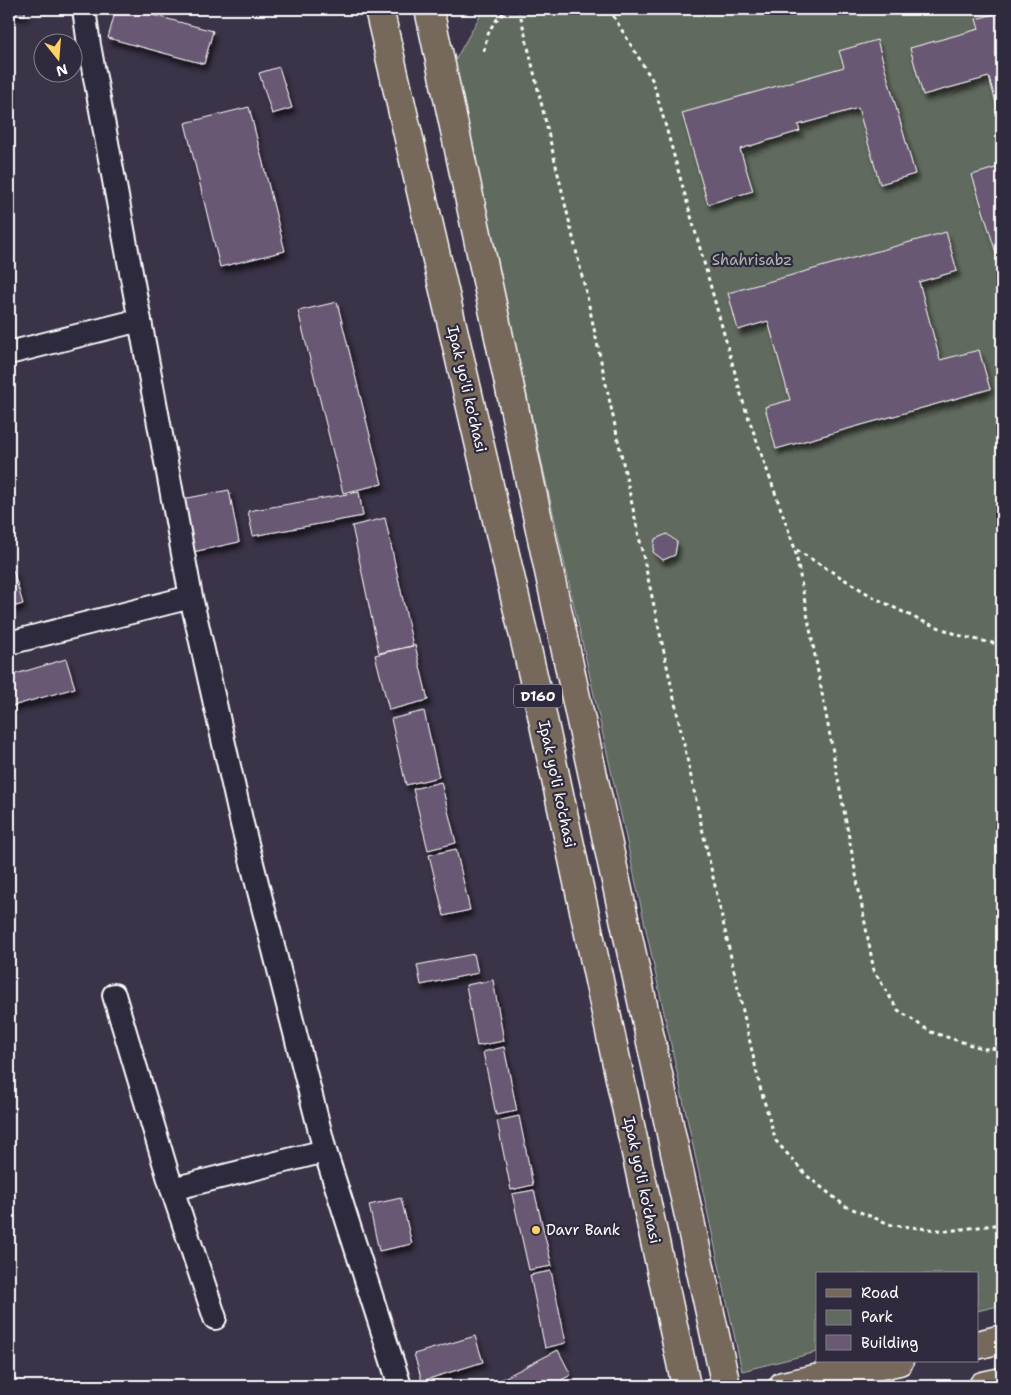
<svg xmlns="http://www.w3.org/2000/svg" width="1011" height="1395" font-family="'Shantell Sans',sans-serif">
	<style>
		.green { fill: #616a5e; stroke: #b0b4ae }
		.building { fill: #695973; stroke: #fff; filter: url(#shadow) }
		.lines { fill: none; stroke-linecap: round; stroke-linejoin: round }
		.street-casing { stroke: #fff; stroke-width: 26 }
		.primary-casing { stroke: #fff; stroke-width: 31 }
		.path { stroke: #fff; stroke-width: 3; stroke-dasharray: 4 4; stroke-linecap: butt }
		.street { stroke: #2f2a3d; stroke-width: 22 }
		.primary { stroke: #76695c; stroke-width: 28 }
		.poi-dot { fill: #ffd166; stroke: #2f2a3d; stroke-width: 2 }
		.labels { text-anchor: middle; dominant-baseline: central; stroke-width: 4.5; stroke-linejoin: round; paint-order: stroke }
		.shield { fill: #2f2a3d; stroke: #c1bfc5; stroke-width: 1 }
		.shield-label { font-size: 14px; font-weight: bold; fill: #fff }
		.park-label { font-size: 15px; fill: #b0b4ae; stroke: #2f2a3d }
		.street-label { font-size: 15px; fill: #fff; stroke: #2f2a3d }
		.poi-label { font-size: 15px; fill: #fff; stroke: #2f2a3d; text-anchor: start }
	</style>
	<defs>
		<filter id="shadow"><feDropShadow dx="3" dy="5.5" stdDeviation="2.5" flood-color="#0009"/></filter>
	</defs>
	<rect width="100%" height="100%" fill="#3b3348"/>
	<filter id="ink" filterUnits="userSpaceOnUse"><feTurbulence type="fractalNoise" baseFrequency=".02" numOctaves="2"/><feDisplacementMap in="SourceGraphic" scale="10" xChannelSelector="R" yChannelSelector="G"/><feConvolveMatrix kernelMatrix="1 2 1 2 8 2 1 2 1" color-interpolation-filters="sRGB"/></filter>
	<g filter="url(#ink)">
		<path class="green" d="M488,9h514v1296l-25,6v-37h-160v78l-75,19 -119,-547 -153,-681 -17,-79 28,-50z"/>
		<path class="building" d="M9,9h16v6l-16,-2z
			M116,9h14l83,22 -9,33 -96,-26z
			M1002,12v113l-13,-48 -66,18 -13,-47 69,-19 -3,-10z
			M877,40l38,134 -35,10 -22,-76 -60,17 2,6 -60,18 13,42 -45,13 -26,-91 162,-46 -5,-16z
			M279,67l13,41 -20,6 -13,-41z
			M249,107l36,144 -65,16 -35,-144z
			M1002,166v89l-5,1 -25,-81z
			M946,232l11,39 -38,11 21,78 39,-10 11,39 -214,60 -11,-42 25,-7 -22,-79 -30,9 -10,-37z
			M337,302l45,182 -39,9 -45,-182z
			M229,490l10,52 -46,10 -10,-53z
			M359,492l4,24 -110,20 -5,-25z
			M385,518l28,128 -34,7 -27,-127z
			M667,534l10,8 -2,13 -12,5 -10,-8 2,-13z
			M13,570l10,34 -14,4v-37z
			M415,645l13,55 -39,10 -14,-55z
			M66,659l9,29 -66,19v-31z
			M424,711l15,66 -33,8 -15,-66z
			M441,782l15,61 -28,7 -15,-61z
			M456,849l14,61 -26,6 -15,-61z
			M474,954l4,19 -57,12 -4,-20z
			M493,980l11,61 -27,5 -11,-61z
			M504,1047l13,64 -21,4 -13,-63z
			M519,1116l14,69 -22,5 -14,-69z
			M534,1190l18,76 -23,4 -17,-76z
			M401,1198l11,46 -33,7 -10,-46z
			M551,1271l15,72 -21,5 -15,-73z
			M475,1336l8,26 -61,19 -8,-27z
			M558,1350l13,25 -21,11h-54l-2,-3z"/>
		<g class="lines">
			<defs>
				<path id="street" d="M84,9l5,36 102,552 51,227 83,327 75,235
					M9,353l131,-33
					M9,643l182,-46
					M114,995l58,194 43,129
					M172,1189l153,-38"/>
				<path id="primary" d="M379,9l162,701 145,676
					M429,9l149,698 148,679
					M977,1345l25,-6
					M783,1386l116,-25
					M983,1386l19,-4"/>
			</defs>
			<use href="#street" class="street-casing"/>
			<use href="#primary" class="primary-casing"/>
			<path class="path" d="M519,9l69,292 116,536 56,250 16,54 30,34 39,31 47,19 55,6 55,-7
				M609,9l44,72 91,324 51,144
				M484,51c3,-21 9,-29 24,-42
				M1002,645l-38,-8 -45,-17 -46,-23 -78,-48 79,422 24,39 33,22 53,17 18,-1"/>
			<use href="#street" class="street"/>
			<use href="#primary" class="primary"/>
		</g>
	</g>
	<circle class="poi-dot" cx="536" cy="1230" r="5"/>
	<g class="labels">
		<rect class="shield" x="514" y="684.5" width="48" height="23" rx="4"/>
		<g class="shield-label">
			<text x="538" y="696">D160</text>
		</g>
		<g class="park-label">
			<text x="752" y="260">Shahrisabz</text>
		</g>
		<g class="street-label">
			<text transform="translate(467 389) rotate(77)">Ipak yo'li ko'chasi</text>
			<text transform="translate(557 784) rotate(78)">Ipak yo'li ko'chasi</text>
			<text transform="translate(642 1180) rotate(78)">Ipak yo'li ko'chasi</text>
		</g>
		<g class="poi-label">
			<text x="546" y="1230">Davr Bank</text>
		</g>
	</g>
	<rect width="1011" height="1395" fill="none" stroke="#2f2a3d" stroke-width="30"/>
	<rect x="15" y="15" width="981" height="1365" fill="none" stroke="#fff" stroke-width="2" filter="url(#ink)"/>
	<rect x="816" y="1272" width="162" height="90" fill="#2f2a3d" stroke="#827f8b"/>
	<rect x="826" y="1289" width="25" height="8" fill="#76695c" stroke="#827f8b"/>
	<text x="861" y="1298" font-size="15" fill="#ffffff">Road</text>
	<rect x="826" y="1310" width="25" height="15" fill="#616a5e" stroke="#827f8b"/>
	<text x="861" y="1322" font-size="15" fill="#ffffff">Park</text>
	<rect x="826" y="1335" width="25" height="15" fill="#695973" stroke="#827f8b"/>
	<text x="861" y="1348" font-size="15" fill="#ffffff">Building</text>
	<g transform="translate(58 58) rotate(163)"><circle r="24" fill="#2f2a3d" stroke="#827f8b"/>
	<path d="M0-4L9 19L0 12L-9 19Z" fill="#ffd166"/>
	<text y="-8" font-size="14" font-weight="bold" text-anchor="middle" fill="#ffffff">N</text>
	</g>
</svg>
